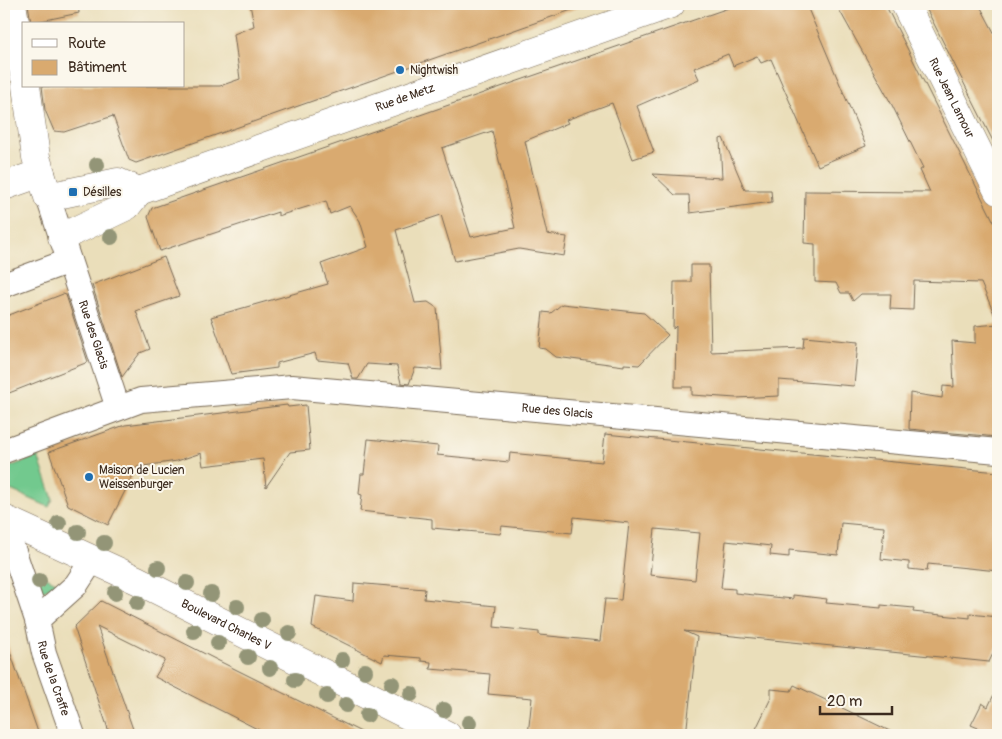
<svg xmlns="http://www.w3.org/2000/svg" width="1002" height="739" font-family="Pangolin,sans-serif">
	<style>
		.green { fill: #72c98e; stroke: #567a56 }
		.building { fill: #d9aa6f; fill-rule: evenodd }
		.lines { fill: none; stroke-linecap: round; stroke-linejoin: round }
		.street-casing { stroke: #786955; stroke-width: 26 }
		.secondary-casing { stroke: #786955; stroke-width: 29 }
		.street { stroke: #fff; stroke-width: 24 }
		.secondary { stroke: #fff; stroke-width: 28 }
		.tree { fill: #939577 }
		.poi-dot { fill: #1f6fb2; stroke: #fbf7ec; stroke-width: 2 }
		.labels { text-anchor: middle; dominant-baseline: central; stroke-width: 4; stroke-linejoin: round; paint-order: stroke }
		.poi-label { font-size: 12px; fill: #3b2a1e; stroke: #fbf7ec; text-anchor: start }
		.street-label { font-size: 12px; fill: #3b2a1e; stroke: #fbf7ec }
	</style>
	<rect width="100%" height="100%" fill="#fbf7ec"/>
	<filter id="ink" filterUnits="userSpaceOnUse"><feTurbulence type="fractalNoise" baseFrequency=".02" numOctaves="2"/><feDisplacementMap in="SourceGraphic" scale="10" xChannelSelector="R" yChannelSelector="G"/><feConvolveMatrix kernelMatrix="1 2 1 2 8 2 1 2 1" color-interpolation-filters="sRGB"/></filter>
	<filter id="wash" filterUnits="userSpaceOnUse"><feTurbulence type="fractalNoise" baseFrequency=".0096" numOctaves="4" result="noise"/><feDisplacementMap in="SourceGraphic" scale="20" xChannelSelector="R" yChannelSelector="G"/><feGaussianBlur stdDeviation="1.12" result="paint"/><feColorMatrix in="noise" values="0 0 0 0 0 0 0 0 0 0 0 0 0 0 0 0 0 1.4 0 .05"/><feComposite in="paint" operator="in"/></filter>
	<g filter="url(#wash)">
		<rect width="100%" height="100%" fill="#eadeba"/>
		<path class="green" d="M38,456l15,43 -4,8 -43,-19 -2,-5v-14z
			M30,569l26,13v3l-19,8z"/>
		<g id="blocks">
			<path class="building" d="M28,4h50l1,9 -48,10z
				M250,4h330v3l-444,156 -7,-3 -16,-44 -49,16 -10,-1 -9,-21 -3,-24h178l20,-7 -6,-45 20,-8z
				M740,4h66l60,142 -48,20 -47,-107 -10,4 -4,-7 -24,10 -5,-12 -34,14 5,11 -62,27 17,46 -21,7 -21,-56 -46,17 2,3 -43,18 22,93 20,3 -3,19 -45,-7 -64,12 -14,-46 -45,15 19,73 13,-1 9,6 5,62 -27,-2 -6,16 -8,-1 -4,-17 -30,-2 -9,15h-5l-5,-16 -31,-3 -2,-7 -38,10v5l-46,6 -20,-57 117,-33 -7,-20 47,-17 -8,-26 -10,-15 -20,8 -4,-13 -48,15v-4l-118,39 -12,-34 4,-9zM492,131l23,97 -44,9 -29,-89z
				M836,4h49l113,226v93l-17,-40 -67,-2 -1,29 -23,-1 1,-15h-30l-8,7 -4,-8h-8l-5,-10 -21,-1v-38l-11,-1 1,-52 125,1 -10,-22 3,-2 -31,-63z
				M924,4h55l19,36v111z
				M723,138l22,52h26l1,12 -82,11 -1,-18h-14l-22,-21 69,4 -2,-39z
				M164,257l15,39 -43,15 14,38 -10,4 -18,24 -30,-92z
				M691,265h18l2,87 92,-4 1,-11 54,5 -4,44 -75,-6v16l-43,2 -44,-3v-8h-17l1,-61 -3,3 1,-47h17z
				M63,294l3,1 22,67 -84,33v-78z
				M562,304l82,9 24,22 -29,30 -15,-1v2l-68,-9 -10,-8 -7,-1 4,-36 8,1z
				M998,324v113l-89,-8 1,-36 32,5 1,-12 11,1 -2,-46 23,2v-17z
				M287,405l1,2 18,-2 4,45 -20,2 -24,35 -3,-28 -60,7 -2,-13 -24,8 -40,6 -29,58 -40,-20 -19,-53 76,-27z
				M605,434l393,38v99l-70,-7 -1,7 -18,-2v-7l-28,-3 3,-32 -43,-4 -3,32 -49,-5v7l-19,-2 1,-9 -45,-5 -5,47 14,1v4l58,6v-4l34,4 -1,4 55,5v-3l33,3 -1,4 57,6v-4l28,3v26l-9,19 -305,-31 13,6 -11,98h-158l4,-37 -44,-4 2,-20 -60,-5 1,-7 -10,-1v-3l-37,-3 -2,7 -70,-35 4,-31 37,5 1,-18 71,6 -1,10 72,7 -2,21 45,5v3l61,6 5,-42 16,1 8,-77 -55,-6 -2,16 -70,-7 -2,8 -68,-6v-9l-72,-8 2,-16 -3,-1 2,-20h3l4,-35 70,7 -1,9 72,7 1,-9 92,9zM655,529l45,4 -5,47 -45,-5z
				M101,601l116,59 150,75h-98l-114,-58 10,-17 -68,-34 38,109h-25l-36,-108z
				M4,643h3l32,92h-35z
				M794,685l38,18 66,32h-145l18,-37v-9l20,2z
				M998,686v49h-24l4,-7 -7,-3 11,-22 6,4z"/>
		</g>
	</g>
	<g filter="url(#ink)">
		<use href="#blocks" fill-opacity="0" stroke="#786955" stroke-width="1"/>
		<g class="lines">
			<defs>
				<g id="street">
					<path id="s1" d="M48,197l70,211"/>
					<path d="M4,285l65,-24"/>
					<path id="s2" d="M4,451l137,-51 151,-13 706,64"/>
					<path id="s3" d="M4,522l33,98 7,33 29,82"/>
					<path d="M37,620l39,-35 17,-26"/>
				</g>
				<g id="secondary">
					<path d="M12,4l12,71"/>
					<path id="s4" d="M905,4l93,187"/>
					<path d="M26,86l10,71 12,40 70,-15 21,9"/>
					<path d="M4,186l37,-13"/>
					<path id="s5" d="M139,191l532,-187"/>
					<path d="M62,237l65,-31 12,-15"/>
					<path id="s6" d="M4,519l133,61 310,155"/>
				</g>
			</defs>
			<use href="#street" class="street-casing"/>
			<use href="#secondary" class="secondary-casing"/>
			<use href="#street" class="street"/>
			<use href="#secondary" class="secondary"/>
		</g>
		<g class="tree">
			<circle cx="97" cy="165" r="8"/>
			<circle cx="111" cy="237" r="8"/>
			<circle cx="59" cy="523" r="8"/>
			<circle cx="78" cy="532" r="8"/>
			<circle cx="104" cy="543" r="8"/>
			<circle cx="158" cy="568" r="8"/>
			<circle cx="39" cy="581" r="8"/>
			<circle cx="187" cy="583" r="8"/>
			<circle cx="115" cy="593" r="8"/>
			<circle cx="211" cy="594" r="8"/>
			<circle cx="137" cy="603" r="8"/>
			<circle cx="237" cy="607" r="8"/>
			<circle cx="262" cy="620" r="8"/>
			<circle cx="194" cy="631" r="8"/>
			<circle cx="289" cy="633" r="8"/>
			<circle cx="218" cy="643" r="8"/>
			<circle cx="248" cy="657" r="8"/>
			<circle cx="342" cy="660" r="8"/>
			<circle cx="270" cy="668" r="8"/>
			<circle cx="365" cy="671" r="8"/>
			<circle cx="295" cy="680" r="8"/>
			<circle cx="392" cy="684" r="8"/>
			<circle cx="411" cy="694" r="8"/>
			<circle cx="327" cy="696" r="8"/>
			<circle cx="346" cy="705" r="8"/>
			<circle cx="444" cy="710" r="8"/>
			<circle cx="367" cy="715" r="8"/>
			<circle cx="469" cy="723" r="8"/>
		</g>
	</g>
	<g class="poi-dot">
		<circle cx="400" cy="70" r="5"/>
		<rect x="68" y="187" width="10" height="10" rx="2.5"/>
		<circle cx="89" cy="477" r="5"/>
	</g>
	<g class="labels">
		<g class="poi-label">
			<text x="410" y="70">Nightwish</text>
			<text x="83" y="192">Désilles</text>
			<text x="99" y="470">Maison de Lucien<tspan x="99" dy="14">Weissenburger</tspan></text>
		</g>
		<g class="street-label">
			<text stroke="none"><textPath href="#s5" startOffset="282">Rue de Metz</textPath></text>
			<text stroke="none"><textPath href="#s4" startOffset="105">Rue Jean Lamour</textPath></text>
			<text stroke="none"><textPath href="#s1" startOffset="145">Rue des Glacis</textPath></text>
			<text stroke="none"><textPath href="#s2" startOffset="564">Rue des Glacis</textPath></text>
			<text stroke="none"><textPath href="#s6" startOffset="246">Boulevard Charles V</textPath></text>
			<text stroke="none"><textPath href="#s3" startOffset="164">Rue de la Craffe</textPath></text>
		</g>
	</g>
	<rect width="1002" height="739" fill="none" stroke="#fbf7ec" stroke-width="20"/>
	<rect x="22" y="22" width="162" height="65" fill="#fbf7ec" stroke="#aea59a"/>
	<rect x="32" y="39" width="25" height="8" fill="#ffffff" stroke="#aea59a"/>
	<text x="68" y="48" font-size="15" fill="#3b2a1e">Route</text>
	<rect x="32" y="60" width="25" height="15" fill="#d9aa6f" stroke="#aea59a"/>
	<text x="68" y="72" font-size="15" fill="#3b2a1e">Bâtiment</text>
	<path d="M820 706v8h72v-8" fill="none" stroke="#3b2a1e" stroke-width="2.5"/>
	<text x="827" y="706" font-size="15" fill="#3b2a1e" stroke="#fbf7ec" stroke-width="4" paint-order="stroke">20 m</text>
</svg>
